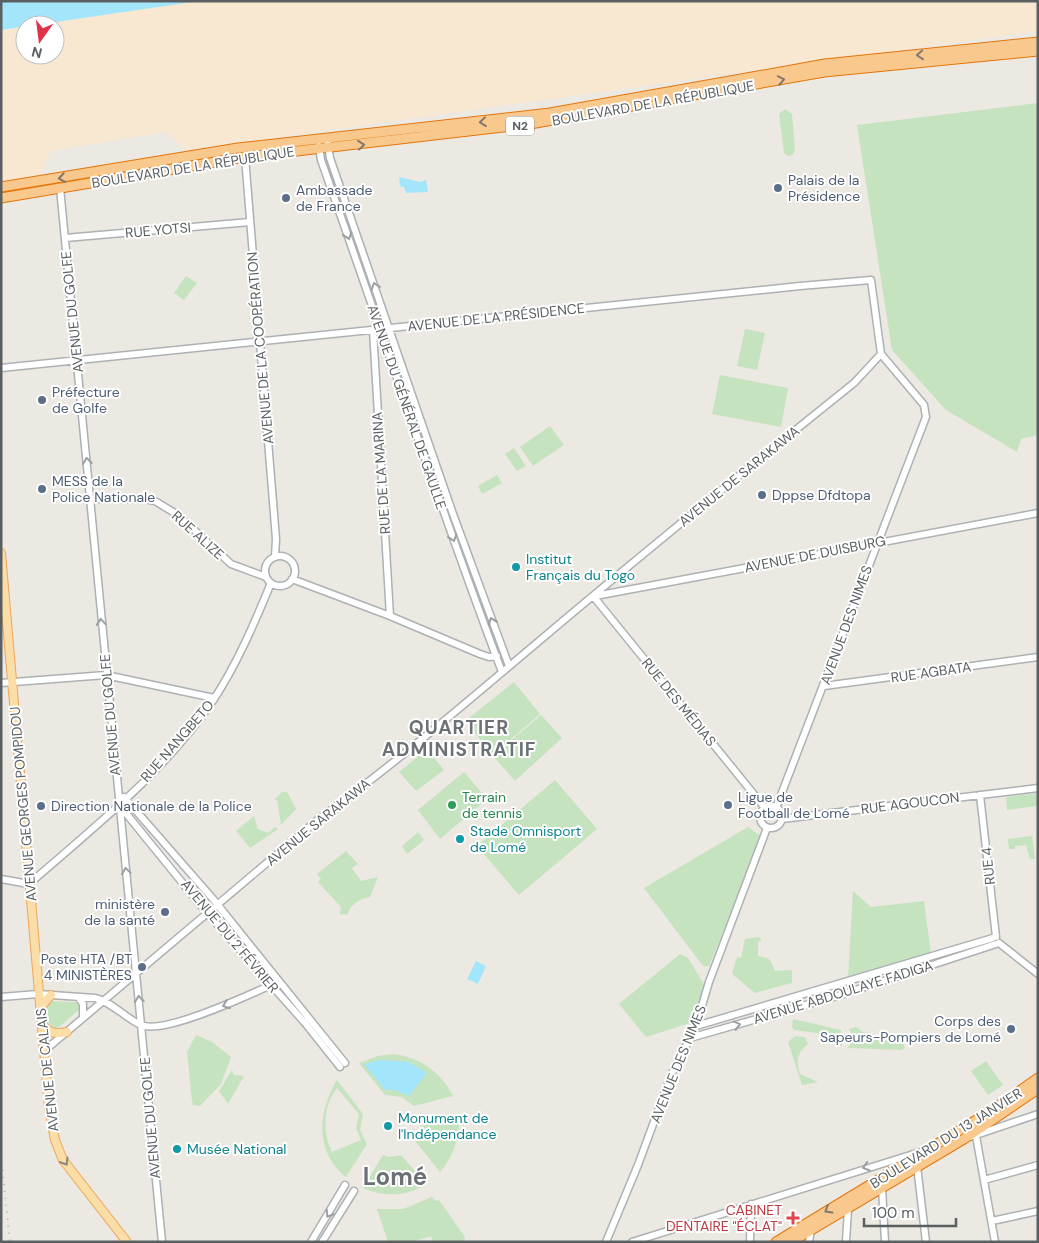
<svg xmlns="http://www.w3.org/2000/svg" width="1039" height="1243" font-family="'DM Sans',sans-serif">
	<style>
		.green { fill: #c6e3bf; fill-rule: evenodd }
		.sand { fill: #f8e7d1 }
		.water { fill: #a3e6fb }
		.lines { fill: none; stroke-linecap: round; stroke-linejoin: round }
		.minor-casing { stroke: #adb1b4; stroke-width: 9 }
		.major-casing { stroke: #eba75c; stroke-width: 10 }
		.highway-casing { stroke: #e57509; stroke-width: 11 }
		.minor { stroke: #fff; stroke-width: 6 }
		.major { stroke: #fbdda7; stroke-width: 8 }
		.highway { stroke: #f8c88d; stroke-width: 9 }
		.rail { stroke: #b0b1b2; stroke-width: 2; stroke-dasharray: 1 6; stroke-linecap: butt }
		.oneway { stroke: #82796d }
		.oneway2 { stroke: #9c9fa1 }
		.oneway3 { stroke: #8a8577 }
		.service-dot { fill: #5c6f8a; stroke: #fff; stroke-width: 2 }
		.culture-dot { fill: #0f9aa8; stroke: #fff; stroke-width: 2 }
		.leisure-dot { fill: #2e9e5b; stroke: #fff; stroke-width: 2 }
		.health-dot { fill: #e0444e; stroke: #fff; stroke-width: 2 }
		.labels { text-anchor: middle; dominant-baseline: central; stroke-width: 4; stroke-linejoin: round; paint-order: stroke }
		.shield { fill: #fff; stroke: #8c8f91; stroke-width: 1 }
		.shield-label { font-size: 12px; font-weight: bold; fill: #5a5f62 }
		.street-label { font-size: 14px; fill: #5a5f62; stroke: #fff }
		.service-label { font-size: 14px; fill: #4e5e75; stroke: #fff; text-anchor: start }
		.culture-label { font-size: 14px; fill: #0d838f; stroke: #fff; text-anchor: start }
		.leisure-label { font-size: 14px; fill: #27864d; stroke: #fff; text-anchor: start }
		.health-label { font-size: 14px; fill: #be3a42; stroke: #fff; text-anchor: end }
		.district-label { font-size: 19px; font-weight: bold; letter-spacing: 1px; fill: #6b7174; stroke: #fff }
		.town-label { font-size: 24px; font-weight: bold; fill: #6b7174; stroke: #fff }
	</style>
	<rect width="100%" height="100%" fill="#ece8e2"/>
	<path class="green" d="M1038,103v332l-17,4 -4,13 -71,-42 -54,-60 -35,-225z
		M785,109l7,5 3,35 -2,6 -5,1 -4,-3 -5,-39z
		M186,276l11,7 -13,17 -10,-7z
		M745,329l20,4 -8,37 -20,-4z
		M720,375l68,13 -7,39 -69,-13z
		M550,426l14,19 -31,21 -13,-19z
		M514,448l12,18 -9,5 -12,-17z
		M497,475l5,8 -20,11 -4,-8z
		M514,682l26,32 -47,41 -28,-34z
		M541,715l21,23 -47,43 -22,-25z
		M427,749l17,21 -28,21 -17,-19z
		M464,772l23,27 -47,40 -22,-29z
		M555,780l42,49 -78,66 -42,-49z
		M282,792h5l9,17 -15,16 -4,-25h-3z
		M1038,793v13l-31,4 -1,-13z
		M254,816l4,13 10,4 7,-6 3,2 -28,19 -14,-17z
		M748,827l14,10 -53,129h-6l-59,-78z
		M418,832l6,8 -17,14 -5,-8z
		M1032,836l3,23h-5l-4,-14 -11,1v3h-6l-1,-10z
		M346,851l12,13 -6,4 9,13 17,-4 -8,20c-11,2 -19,7 -23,18l-7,-1 1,-7 -23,-25 3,-3 -4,-5z
		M853,891l18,16 53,-6 7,53 -83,24z
		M759,937l3,3 -4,2v14c14,2 12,4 17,15l17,-1v13l-37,10 -23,-19 5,-17 4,1 4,-19z
		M680,954l8,4 17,28 -12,36 -47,15 -27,-33z
		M51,1001l24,1 4,2 1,5 -21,18 -5,1 -7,-7 -1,-16z
		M793,1019l48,11 1,16 -4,-1 -7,-10 -37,-5 -2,-3z
		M856,1027l7,5 10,2 5,6 24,1 3,7 -3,2 -54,-2 6,-11 -5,-8z
		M196,1035l16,7 19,15 -10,27 -21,22 -7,-1 -1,-4 -5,-49z
		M795,1036l10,1 3,7c-11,9 -12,16 -8,30l18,8 -16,3 -14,-43z
		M393,1054c27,3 48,18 60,42l-39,10 -12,-9 -17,-2 -26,-32 19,-7z
		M986,1061l17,24 -15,10 -17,-24z
		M232,1070l2,5 10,1 -16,28 -9,-13z
		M337,1080l26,34 -3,16 7,14 -21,33c-32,-25 -28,-66 -9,-97zM337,1088l22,26 -3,14 5,12 -29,12c-10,-20 -9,-46 5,-64z
		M459,1114c2,21 -5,42 -19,58l-24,-30 5,-8v-8z
		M383,1155l6,2 12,-2 25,29c-20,13 -41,13 -63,4z
		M432,1197l4,4 3,-1 26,37 -1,5h-31l-2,-6 -19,6h-24l-11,-33h26z"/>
	<path class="sand" d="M199,1h839v30l-851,119 -21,-18 -115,19 -12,25 -38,5v-151l24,-4v29h30v-30h-21z"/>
	<path class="water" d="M1,1h198l-198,29z
		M399,177l21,5 6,-2 2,12 -22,1 -2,-6 -4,-1z
		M476,961l10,5 -8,18 -11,-5z
		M380,1060l29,2 18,11 -18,23 -15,-6h-9l-21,-26z"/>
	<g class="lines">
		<defs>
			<path id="minor" d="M327,138l3,20 123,356 56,152
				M319,146l2,14c61,171 117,343 181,512
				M245,157l31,382 -1,18
				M60,188l102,1054
				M65,238l185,-16
				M373,330l17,286
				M1,368l799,-82 71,-6 10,74 43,51 2,12 -150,391
				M91,499h54l10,2 23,14 53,49 35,13
				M265 571a15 15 0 1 1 30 0a15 15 0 1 1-30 0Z
				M292,579l98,37 90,38 9,3 8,-1
				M593,596l172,212
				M595,596l443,-83
				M1,683l105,-8 108,23
				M824,686l214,-29
				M980,795l16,142
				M124,797l89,102 132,164
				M760 817a11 11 0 1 1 22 0a11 11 0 1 1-22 0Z
				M120,806l82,101 103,116 35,44
				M782,819l256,-31
				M1,879l28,5c65,-57 136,-112 185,-185 23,-35 41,-77 57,-116
				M999,943l39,31
				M1,997l37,-3 57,4c17,4 30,20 46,27 22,10 106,-29 130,-40
				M79,998l4,6v13
				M696,1026l297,-88
				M690,1038l147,-42 159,-52
				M44,1051l276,-233c76,-55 147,-116 218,-176 104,-88 210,-174 316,-259l27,-29
				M976,1136l19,106
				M970,1137l68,-23
				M917,1166l9,76
				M984,1180l54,-15
				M882,1188l3,54
				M992,1221l46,-10
				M311,1242l34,-57
				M322,1242l32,-51
				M606,1242l32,-77 34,-92 24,-47 13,-44 58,-154
				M632,1242l288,-90
				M750,1242l1,-38
				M809,1242l2,-12
				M846,1242l2,-33"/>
			<path id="major" d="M1,553l48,555 6,32 8,20 64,82
				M41,1007l10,-12
				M42,1023c6,11 14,11 25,9"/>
			<path id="highway" d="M1,187l237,-39 312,-35 275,-49 213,-22
				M1,198l244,-41 285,-33 294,-52 214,-21
				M776,1242l212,-129 50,-35
				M791,1242l173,-103 74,-50"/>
		</defs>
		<use href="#minor" class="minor-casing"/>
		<use href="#major" class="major-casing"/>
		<use href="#highway" class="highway-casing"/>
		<use href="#minor" class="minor"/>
		<use href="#major" class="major"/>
		<use href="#highway" class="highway"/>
		<path class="rail" d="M1,1118v38
			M1,1156l9,86"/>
	</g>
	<defs><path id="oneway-chevron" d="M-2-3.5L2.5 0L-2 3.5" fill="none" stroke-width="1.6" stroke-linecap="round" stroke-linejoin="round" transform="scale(1.25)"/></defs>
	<g class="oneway">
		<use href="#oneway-chevron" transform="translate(920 55) rotate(175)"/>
		<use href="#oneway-chevron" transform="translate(781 80) rotate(-11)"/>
		<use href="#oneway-chevron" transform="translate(483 122) rotate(174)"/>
		<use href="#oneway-chevron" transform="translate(361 145) rotate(-6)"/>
		<use href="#oneway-chevron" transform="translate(62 178) rotate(170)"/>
		<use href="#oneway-chevron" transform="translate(828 1210) rotate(149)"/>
	</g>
	<g class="oneway2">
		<use href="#oneway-chevron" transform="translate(348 236) rotate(71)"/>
		<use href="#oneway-chevron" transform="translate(375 286) rotate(-108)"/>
		<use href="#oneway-chevron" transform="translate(87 461) rotate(-96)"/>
		<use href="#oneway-chevron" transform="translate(453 538) rotate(71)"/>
		<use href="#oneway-chevron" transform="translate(492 621) rotate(-110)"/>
		<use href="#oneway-chevron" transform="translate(101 622) rotate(-95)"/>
		<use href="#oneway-chevron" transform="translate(126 871) rotate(-98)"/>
		<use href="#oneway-chevron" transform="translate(139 999) rotate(-97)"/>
		<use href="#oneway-chevron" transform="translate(226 1005) rotate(159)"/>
		<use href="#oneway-chevron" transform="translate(737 1025) rotate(-15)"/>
		<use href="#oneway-chevron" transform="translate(866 1167) rotate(164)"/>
		<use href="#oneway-chevron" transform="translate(329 1214) rotate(123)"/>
	</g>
	<use class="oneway3" href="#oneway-chevron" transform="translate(65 1162) rotate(59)"/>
	<g class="service-dot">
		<circle cx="778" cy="188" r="5"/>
		<circle cx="286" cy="198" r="5"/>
		<circle cx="42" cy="400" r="5"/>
		<circle cx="42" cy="489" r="5"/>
		<circle cx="762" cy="495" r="5"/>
		<circle cx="728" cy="805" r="5"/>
		<circle cx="41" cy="806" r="5"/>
		<circle cx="165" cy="912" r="5"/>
		<circle cx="142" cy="967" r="5"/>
		<circle cx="1011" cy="1029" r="5"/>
	</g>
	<g class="culture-dot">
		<circle cx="516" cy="567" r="5"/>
		<circle cx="460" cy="839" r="5"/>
		<circle cx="388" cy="1126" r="5"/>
		<circle cx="177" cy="1149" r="5"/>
	</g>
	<circle class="leisure-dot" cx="452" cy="805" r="5"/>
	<path class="health-dot" d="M790.5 1210.5h5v5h5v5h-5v5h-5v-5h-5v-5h5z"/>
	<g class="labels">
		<rect class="shield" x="506" y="116.5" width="28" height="19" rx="4"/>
		<g class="shield-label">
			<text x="520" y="126">N2</text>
		</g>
		<g class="street-label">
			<text transform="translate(653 103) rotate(-10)">BOULEVARD DE LA RÉPUBLIQUE</text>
			<text transform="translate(193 167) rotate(-9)">BOULEVARD DE LA RÉPUBLIQUE</text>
			<text transform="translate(158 230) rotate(-5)">RUE YOTSI</text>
			<text transform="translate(72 312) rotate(-96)">AVENUE DU GOLFE</text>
			<text transform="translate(496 317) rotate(-6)">AVENUE DE LA PRÉSIDENCE</text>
			<text transform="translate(260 348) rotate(-95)">AVENUE DE LA COOPÉRATION</text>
			<text transform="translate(407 407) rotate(71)">AVENUE DU GÉNÉRAL DE GAULLE</text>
			<text transform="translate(381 473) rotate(-94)">RUE DE LA MARINA</text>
			<text transform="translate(739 476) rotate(-39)">AVENUE DE SARAKAWA</text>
			<text transform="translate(198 535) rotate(42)">RUE ALIZE</text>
			<text transform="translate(815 554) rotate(-11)">AVENUE DE DUISBURG</text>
			<text transform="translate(846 625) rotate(-70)">AVENUE DES NIMES</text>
			<text transform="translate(931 672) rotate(-8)">RUE AGBATA</text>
			<text transform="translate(679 702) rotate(51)">RUE DES MÉDIAS</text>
			<text transform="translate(110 715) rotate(-95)">AVENUE DU GOLFE</text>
			<text transform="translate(177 741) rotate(-49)">RUE NANGBETO</text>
			<text transform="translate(910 803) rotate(-7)">RUE AGOUCON</text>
			<text transform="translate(23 804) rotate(-95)">AVENUE GEORGES POMPIDOU</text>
			<text transform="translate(318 822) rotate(-39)">AVENUE SARAKAWA</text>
			<text transform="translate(988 866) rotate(-96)">RUE 4</text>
			<text transform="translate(230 936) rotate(50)">AVENUE DU 2 FÉVRIER</text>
			<text transform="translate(843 992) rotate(-17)">AVENUE ABDOULAYE FADIGA</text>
			<text transform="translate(678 1064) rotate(-68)">AVENUE DES NIMES</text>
			<text transform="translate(47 1070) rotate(-96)">AVENUE DE CALAIS</text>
			<text transform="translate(150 1118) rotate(-95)">AVENUE DU GOLFE</text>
			<text transform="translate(946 1138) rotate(-32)">BOULEVARD DU 13 JANVIER</text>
		</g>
		<g class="service-label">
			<text x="788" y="180">Palais de la<tspan x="788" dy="16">Présidence</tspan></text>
			<text x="296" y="190">Ambassade<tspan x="296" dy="16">de France</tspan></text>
			<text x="52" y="392">Préfecture<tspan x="52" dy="16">de Golfe</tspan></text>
			<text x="52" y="481">MESS de la<tspan x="52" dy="16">Police Nationale</tspan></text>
			<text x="772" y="495">Dppse Dfdtopa</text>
			<text x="738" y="797">Ligue de<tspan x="738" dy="16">Football de Lomé</tspan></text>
			<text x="51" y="806">Direction Nationale de la Police</text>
			<text x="155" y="904" text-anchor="end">ministère<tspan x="155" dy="16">de la santé</tspan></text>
			<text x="132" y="959" text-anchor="end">Poste HTA /BT<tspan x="132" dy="16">4 MINISTÈRES</tspan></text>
			<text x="1001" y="1021" text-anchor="end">Corps des<tspan x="1001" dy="16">Sapeurs-Pompiers de Lomé</tspan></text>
		</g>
		<g class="culture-label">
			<text x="526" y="559">Institut<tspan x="526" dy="16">Français du Togo</tspan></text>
			<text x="470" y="831">Stade Omnisport<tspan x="470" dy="16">de Lomé</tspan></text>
			<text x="398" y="1118">Monument de<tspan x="398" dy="16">l'Indépendance</tspan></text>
			<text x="187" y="1149">Musée National</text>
		</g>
		<g class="leisure-label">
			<text x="462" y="797">Terrain<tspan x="462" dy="16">de tennis</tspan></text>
		</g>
		<g class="health-label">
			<text x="782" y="1210">CABINET<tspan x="782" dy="16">DENTAIRE "ÉCLAT"</tspan></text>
		</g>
		<g class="district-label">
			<text x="459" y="727">QUARTIER<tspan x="459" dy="22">ADMINISTRATIF</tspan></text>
		</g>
		<g class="town-label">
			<text x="395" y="1176">Lomé</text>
		</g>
	</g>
	<rect width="1039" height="1243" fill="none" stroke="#5a5f62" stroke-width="5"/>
	<g transform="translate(40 40) rotate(194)"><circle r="24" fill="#ffffff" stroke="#bdbfc0"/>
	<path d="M0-4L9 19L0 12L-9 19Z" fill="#e23247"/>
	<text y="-8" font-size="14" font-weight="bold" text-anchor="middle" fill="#5a5f62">N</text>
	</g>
	<path d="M864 1218v8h92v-8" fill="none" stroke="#5a5f62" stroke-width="2.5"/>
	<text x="872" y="1218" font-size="15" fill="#5a5f62" stroke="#ffffff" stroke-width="4" paint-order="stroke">100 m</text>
</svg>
